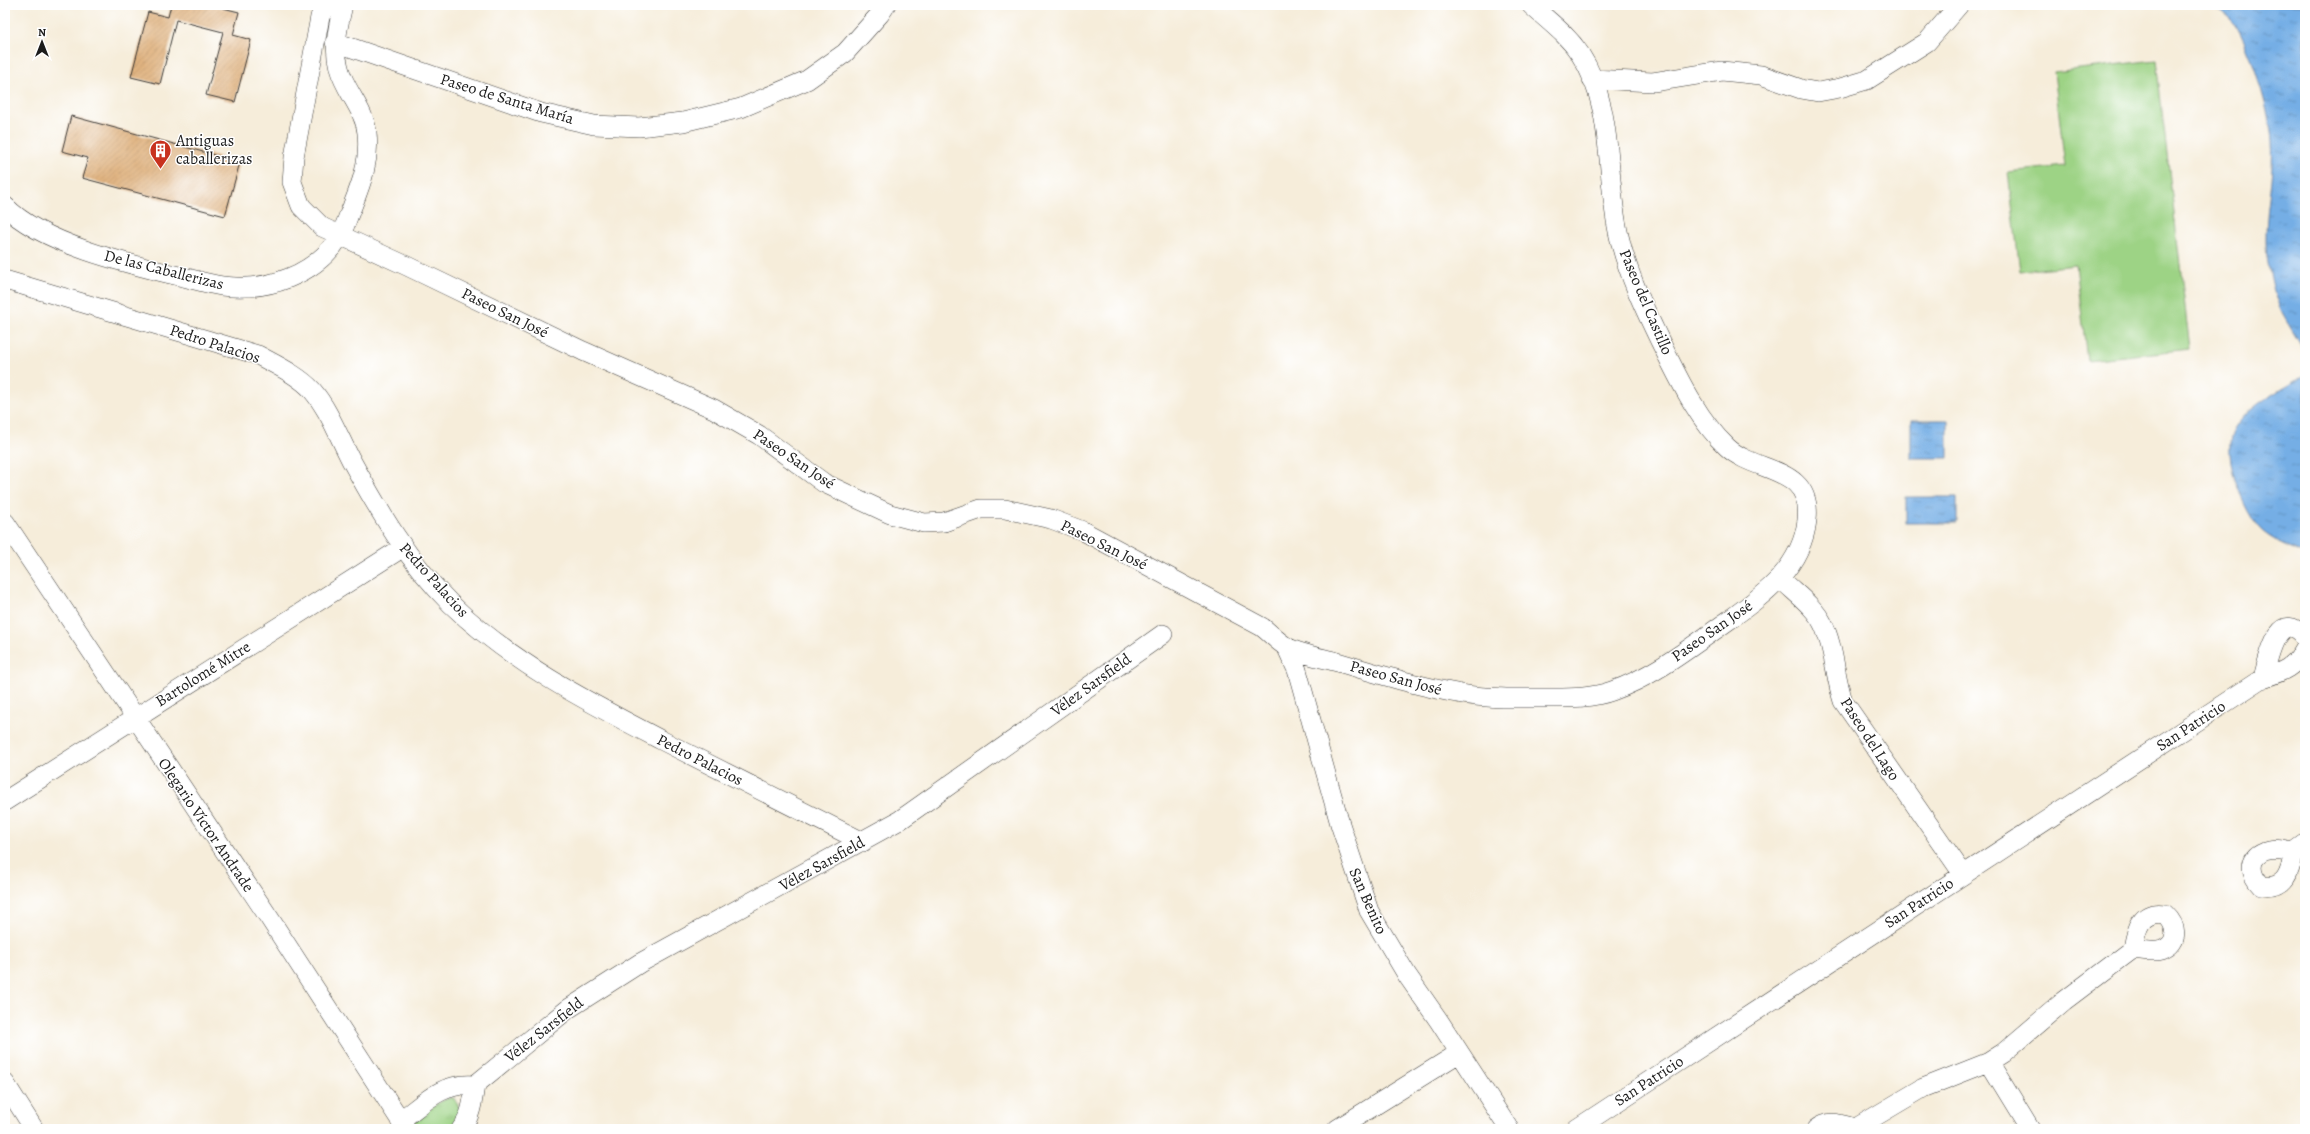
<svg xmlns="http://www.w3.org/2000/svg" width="2310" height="1134" font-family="Alegreya,serif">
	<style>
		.grass { fill: url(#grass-tufts); stroke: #5c7850 }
		.pitch { fill: #9dd385; stroke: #5c7850 }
		.water { fill: url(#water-ripples); stroke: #486580 }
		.building { fill: url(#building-hatch) }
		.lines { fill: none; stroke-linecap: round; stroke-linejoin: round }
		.street-casing { stroke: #3d3b38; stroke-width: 20 }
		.street { stroke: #fff; stroke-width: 19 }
		.labels { text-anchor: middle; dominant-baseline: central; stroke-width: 3; stroke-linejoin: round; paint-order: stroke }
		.street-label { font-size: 16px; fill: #1c1c1c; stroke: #fff }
		.poi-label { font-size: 16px; fill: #1c1c1c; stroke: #fff; text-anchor: start }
	</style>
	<defs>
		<pattern id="grass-tufts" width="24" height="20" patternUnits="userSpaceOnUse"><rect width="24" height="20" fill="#9dd385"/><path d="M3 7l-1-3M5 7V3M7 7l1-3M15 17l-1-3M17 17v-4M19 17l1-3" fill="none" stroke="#87b572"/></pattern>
		<pattern id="water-ripples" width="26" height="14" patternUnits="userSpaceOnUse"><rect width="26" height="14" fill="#74aee5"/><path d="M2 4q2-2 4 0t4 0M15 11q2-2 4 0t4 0" fill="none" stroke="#5e8db9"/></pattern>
		<pattern id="building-hatch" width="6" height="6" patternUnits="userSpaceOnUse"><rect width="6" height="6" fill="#e0b380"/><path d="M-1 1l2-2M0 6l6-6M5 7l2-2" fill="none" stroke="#c0996e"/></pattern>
	</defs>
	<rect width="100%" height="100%" fill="#fff"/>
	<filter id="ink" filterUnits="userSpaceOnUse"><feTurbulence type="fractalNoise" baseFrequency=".025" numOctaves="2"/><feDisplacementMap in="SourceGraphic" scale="8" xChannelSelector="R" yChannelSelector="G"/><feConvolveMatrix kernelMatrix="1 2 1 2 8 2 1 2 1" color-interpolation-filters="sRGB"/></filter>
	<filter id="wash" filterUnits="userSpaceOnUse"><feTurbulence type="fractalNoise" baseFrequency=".012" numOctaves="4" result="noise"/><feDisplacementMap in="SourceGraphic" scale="16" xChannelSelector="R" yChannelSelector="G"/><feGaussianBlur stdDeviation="0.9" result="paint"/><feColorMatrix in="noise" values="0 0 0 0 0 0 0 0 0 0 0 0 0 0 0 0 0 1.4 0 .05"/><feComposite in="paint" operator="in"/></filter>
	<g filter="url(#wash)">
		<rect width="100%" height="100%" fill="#f6edda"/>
		<path class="grass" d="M449,1098h5l6,11 -5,16 -5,4h-31l-5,-7 25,-20z"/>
		<path class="pitch" d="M2156,60l34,289 -103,11 -11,-95 -56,6 -12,-99 57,-6 -11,-94z"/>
		<path class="water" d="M2212,5h93v349c-6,-14 -15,-26 -22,-39 -8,-16 -12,-35 -15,-52 -7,-40 7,-82 4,-121 -1,-27 -22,-96 -37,-118 -6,-7 -15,-14 -23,-19z
			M2305,375v179c-15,-7 -30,-12 -43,-23 -18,-17 -42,-78 -28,-101 15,-26 46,-39 71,-55z
			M1911,420h37v38h-37z
			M1906,497h51v26h-51z"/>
		<g id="blocks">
			<path class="building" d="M171,5h40l28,7 -6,23 18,5 -16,62 -29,-7 17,-63 -47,-12 -16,64 -29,-7 17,-65 20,5z
				M71,116l169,46 -15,54 -143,-38 6,-20 -26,-7z"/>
		</g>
	</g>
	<g filter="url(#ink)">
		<use href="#blocks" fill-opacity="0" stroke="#3d3b38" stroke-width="1"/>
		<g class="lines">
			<defs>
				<path id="street" d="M325,5l-5,12 -26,140 -2,25 9,24 21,21 85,39 176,85 131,58 45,26 65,48 66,31 34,9 20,-1 37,-13h24l46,10 32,12 179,96c8,6 16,15 25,20 15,8 37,11 54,16 40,12 80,24 121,31 26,5 55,4 81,4 23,0 47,1 69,-7 43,-15 80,-45 117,-71 36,-26 73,-53 78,-100 6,-55 -52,-46 -80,-73 -30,-28 -49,-70 -67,-106 -16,-33 -33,-69 -41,-105 -14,-60 -4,-129 -39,-182 -13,-20 -32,-33 -49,-49
					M335,42l206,71 53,12 45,2 44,-5 58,-14 66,-28 38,-27 35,-39 6,-9
					M1592,79l61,3 69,-11 39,4 40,14 17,3 22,-4 27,-8 60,-38 32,-37
					M5,206c36,38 127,59 178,71 13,3 26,7 39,9 45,6 94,-11 118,-50 5,-9 8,-20 12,-29 10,-25 18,-46 15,-74 -2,-23 -22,-42 -28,-65 -6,-22 -1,-41 4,-63
					M5,280l253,75c18,10 40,20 54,35 17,20 27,47 39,70 29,53 57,101 100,144 61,59 137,98 212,137 66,34 133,67 200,101
					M5,522l265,397 136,210
					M1781,579c14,14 33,27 42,45 11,22 12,53 20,77l120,173
					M1286,646l11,24 43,154 29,87 38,64 32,46 70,108
					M2263,678c5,-18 15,-74 42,-40
					M5,801l397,-253
					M2294,852c-4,20 -8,38 -33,34 -11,-11 -14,-28 4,-35 9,-4 20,0 29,1l11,-8
					M1989,1062l41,67
					M5,1083l29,46
					M475,1085l93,-76 72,-46 260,-143 263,-186
					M400,1121c25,-19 42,-39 75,-36 -2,14 -4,33 -14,44
					M1337,1129l122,-76
					M1576,1129l687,-451c20,-6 32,-11 42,-30
					M1816,1129c12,-10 25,-5 39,-1
					M1854,1129l69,-41 66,-26 14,-9 61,-52 69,-52c9,1 20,4 29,1 18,-7 15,-25 3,-36 -25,-4 -29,16 -32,35"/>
			</defs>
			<use href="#street" class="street-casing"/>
			<use href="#street" class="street"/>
		</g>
	</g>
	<defs>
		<symbol id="building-pin" viewBox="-11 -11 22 30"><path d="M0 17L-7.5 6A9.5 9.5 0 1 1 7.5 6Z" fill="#c8321e" stroke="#fff"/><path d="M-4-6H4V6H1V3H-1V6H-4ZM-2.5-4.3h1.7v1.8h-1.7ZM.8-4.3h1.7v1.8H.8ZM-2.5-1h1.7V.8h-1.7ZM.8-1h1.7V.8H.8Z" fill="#fff"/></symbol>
	</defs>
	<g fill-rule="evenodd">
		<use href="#building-pin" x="148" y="138" width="25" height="34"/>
	</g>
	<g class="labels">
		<g class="street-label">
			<text transform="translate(507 99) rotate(17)">Paseo de Santa María</text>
			<text transform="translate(164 270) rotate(14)">De las Caballerizas</text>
			<text transform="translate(1646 302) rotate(67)">Paseo del Castillo</text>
			<text transform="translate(505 313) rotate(26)">Paseo San José</text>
			<text transform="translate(215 344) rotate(18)">Pedro Palacios</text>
			<text transform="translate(794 459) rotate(34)">Paseo San José</text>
			<text transform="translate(1104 545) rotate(26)">Paseo San José</text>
			<text transform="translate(434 580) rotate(48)">Pedro Palacios</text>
			<text transform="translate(1712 631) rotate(-35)">Paseo San José</text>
			<text transform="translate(203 674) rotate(-32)">Bartolomé Mitre</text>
			<text transform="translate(1396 678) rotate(15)">Paseo San José</text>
			<text transform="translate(1091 685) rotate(-36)">Vélez Sarsfield</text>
			<text transform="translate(2191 726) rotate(-33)">San Patricio</text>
			<text transform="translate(1870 739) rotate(57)">Paseo del Lago</text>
			<text transform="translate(700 760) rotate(27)">Pedro Palacios</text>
			<text transform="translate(206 825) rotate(56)">Olegario Víctor Andrade</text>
			<text transform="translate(822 864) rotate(-29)">Vélez Sarsfield</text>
			<text transform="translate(1368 901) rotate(66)">San Benito</text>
			<text transform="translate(1919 903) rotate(-33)">San Patricio</text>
			<text transform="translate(544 1030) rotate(-38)">Vélez Sarsfield</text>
			<text transform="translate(1649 1081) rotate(-33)">San Patricio</text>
		</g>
		<g class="poi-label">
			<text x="176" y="141">Antiguas<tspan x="176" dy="18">caballerizas</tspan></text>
		</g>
	</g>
	<rect width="2310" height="1134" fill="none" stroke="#fff" stroke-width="20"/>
	<g transform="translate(42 42)" stroke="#ffffff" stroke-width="3" paint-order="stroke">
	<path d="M0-3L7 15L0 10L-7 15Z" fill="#1c1c1c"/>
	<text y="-6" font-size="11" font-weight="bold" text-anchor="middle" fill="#1c1c1c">N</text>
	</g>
</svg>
